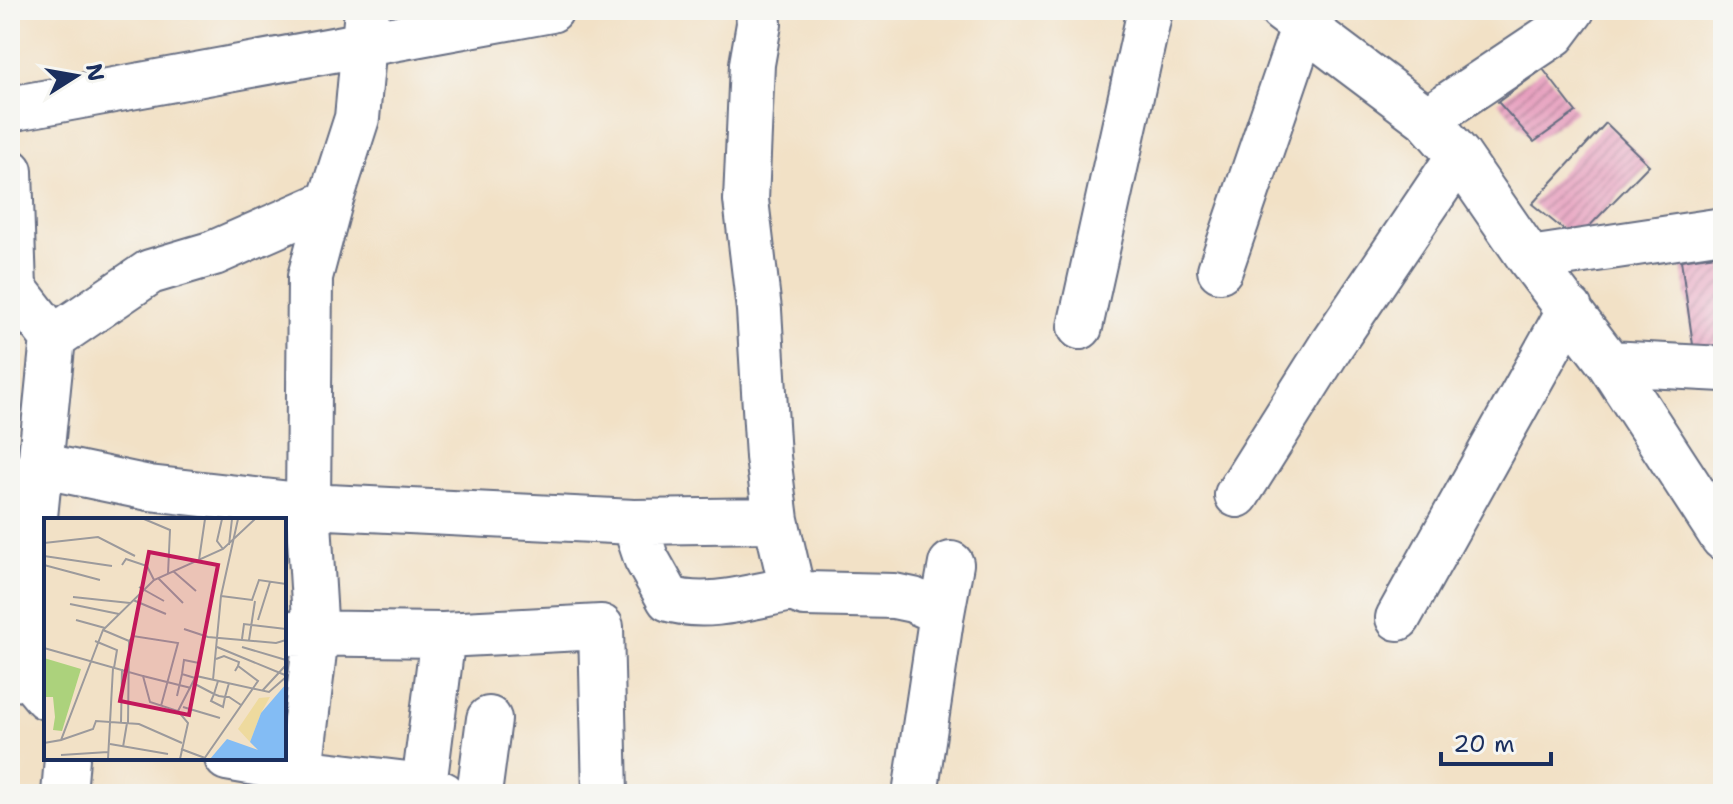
<svg xmlns="http://www.w3.org/2000/svg" width="1733" height="804" font-family="'Shantell Sans',sans-serif">
	<style>
		.building { fill: url(#building-hatch) }
		.lines { fill: none; stroke-linecap: round; stroke-linejoin: round }
		.minor-casing { stroke: #666d82; stroke-width: 48 }
		.minor { stroke: #fff; stroke-width: 44 }
		.inset-road { fill: none; stroke: #9c9a9c; stroke-width: 2 }
		.view { fill: #c2185b; fill-opacity: 0.15; stroke: #c2185b; stroke-width: 4 }
		.inset-edge { fill: none; stroke: #1b2f5e; stroke-width: 4 }
	</style>
	<defs>
		<pattern id="building-hatch" width="6" height="6" patternUnits="userSpaceOnUse" patternTransform="scale(2)"><rect width="6" height="6" fill="#e79fbe"/><path d="M-1 1l2-2M0 6l6-6M5 7l2-2" fill="none" stroke="#ba829e"/></pattern>
	</defs>
	<rect width="100%" height="100%" fill="#f6f6f2"/>
	<filter id="ink" filterUnits="userSpaceOnUse"><feTurbulence type="fractalNoise" baseFrequency=".0125" numOctaves="2"/><feDisplacementMap in="SourceGraphic" scale="16" xChannelSelector="R" yChannelSelector="G"/><feConvolveMatrix kernelMatrix="1 2 1 2 8 2 1 2 1" color-interpolation-filters="sRGB"/></filter>
	<filter id="wash" filterUnits="userSpaceOnUse"><feTurbulence type="fractalNoise" baseFrequency=".006" numOctaves="4" result="noise"/><feDisplacementMap in="SourceGraphic" scale="32" xChannelSelector="R" yChannelSelector="G"/><feGaussianBlur stdDeviation="1.8" result="paint"/><feColorMatrix in="noise" values="0 0 0 0 0 0 0 0 0 0 0 0 0 0 0 0 0 1.4 0 .05"/><feComposite in="paint" operator="in"/></filter>
	<g filter="url(#wash)">
		<rect width="100%" height="100%" fill="#f2e1c6"/>
		<g id="blocks">
			<path class="building" d="M1543,69l33,43 -42,30 -36,-40z
				M1606,123l43,42 -73,75 -44,-36z
				M1723,254v101l-28,4 -14,-99z"/>
		</g>
	</g>
	<g filter="url(#ink)">
		<use href="#blocks" fill-opacity="0" stroke="#666d82" stroke-width="2"/>
		<g class="lines">
			<defs>
				<path id="minor" d="M1282,10l145,109 32,37 71,103 79,104 114,175
					M10,109l541,-99
					M1427,119l127,-85 18,-24
					M10,171l4,117 39,50
					M1530,259l193,-29
					M1220,270l89,-260
					M1080,327l70,-317
					M1609,363l114,6
					M39,465l110,23 159,18 326,16 142,-2 -8,-63 -9,-147 -13,-110 6,-136 7,-40 -1,-14
					M1237,495l95,-151 127,-188
					M776,520l16,69 13,5 89,2 19,4 29,13
					M634,522l12,36 23,41c39,12 84,-3 123,-10
					M1398,618l172,-309
					M284,633l159,2 -19,151
					M443,635l158,-8 4,167
					M20,666l26,31
					M10,680l10,-14 33,-328 97,-66 64,-19 116,-51 27,-84 10,-108
					M227,758l73,13 124,15 19,8
					M300,771l16,-136 -8,-129 2,-229 20,-75
					M64,794l3,-36
					M479,794l10,-75
					M915,794l27,-181 9,-49"/>
			</defs>
			<use href="#minor" class="minor-casing"/>
			<use href="#minor" class="minor"/>
		</g>
	</g>
	<g transform="translate(44 518)">
		<rect width="242" height="242" fill="#f2e1c6"/>
		<path d="M226,179l-9,16 -11,29 -12,-13 21,-31z" fill="#eeda9e"/>
		<path d="M0,140l37,11 -19,62 -9,-1 2,-13 -2,-20h-8z" fill="#acd27c"/>
		<path d="M242,166v75h-76l17,-20 31,11 -8,-8 11,-29z" fill="#83bcf4"/>
		<path class="inset-road" d="M100,1l26,11 -2,44M131,1h26M178,1l-5,22 6,8M0,25l54,-6 37,19M185,27l3,-26M0,38l68,10M155,42l6,-41M0,47l56,15M78,47l4,-6 21,7 7,14M129,53l23,20M114,60l25,25M95,69l25,14M177,78l31,4 7,-20 27,4M29,79l57,6M89,82l33,14M26,86l49,10M32,102l29,8M214,102l12,-38M140,111l24,8 68,6 10,-3M59,112l26,11 4,-5 45,7 -17,63M198,121l2,-15 42,5M205,122l6,-39M51,123l22,9 -3,18M173,129l68,28M198,129l44,13M0,130l99,28 7,26 28,9 10,12 -8,36M172,141l8,-3 15,6 -1,4M138,156l2,-14 15,3 -3,13M99,158l48,12M169,162l8,-84 17,-77M149,165l21,11 4,-13M185,165l-4,14 -2,10 -12,-6 3,-7 5,2 6,1h4l12,8M218,173l24,-26M133,178l5,-22 13,4M139,189l37,11M134,193l18,-35 73,16 17,-15M77,205l1,-54M84,205l1,-82M17,222l32,-11 3,-8 43,3 43,19M0,225l17,-3 42,-110 51,-50 69,-31 32,-30M66,226l58,10M79,229l4,-24M137,231l24,9M17,237l47,-3M64,241l5,-91M160,241l54,-78 -20,-15 -3,5"/>
		<path class="view" d="M105,34l69,13 -29,150 -69,-14z"/>
		<rect width="242" height="242" class="inset-edge"/>
	</g>
	<rect width="1733" height="804" fill="none" stroke="#f6f6f2" stroke-width="40"/>
	<g transform="translate(76 76) rotate(79)" stroke="#f6f6f2" stroke-width="6" paint-order="stroke">
	<path d="M0-6L14 30L0 20L-14 30Z" fill="#1b2f5e"/>
	<text y="-12" font-size="22" font-weight="bold" text-anchor="middle" fill="#1b2f5e">N</text>
	</g>
	<path d="M1441 752v12h110v-12" fill="none" stroke="#1b2f5e" stroke-width="4"/>
	<text x="1453" y="752" font-size="24" fill="#1b2f5e" stroke="#f6f6f2" stroke-width="6" paint-order="stroke">20 m</text>
</svg>
